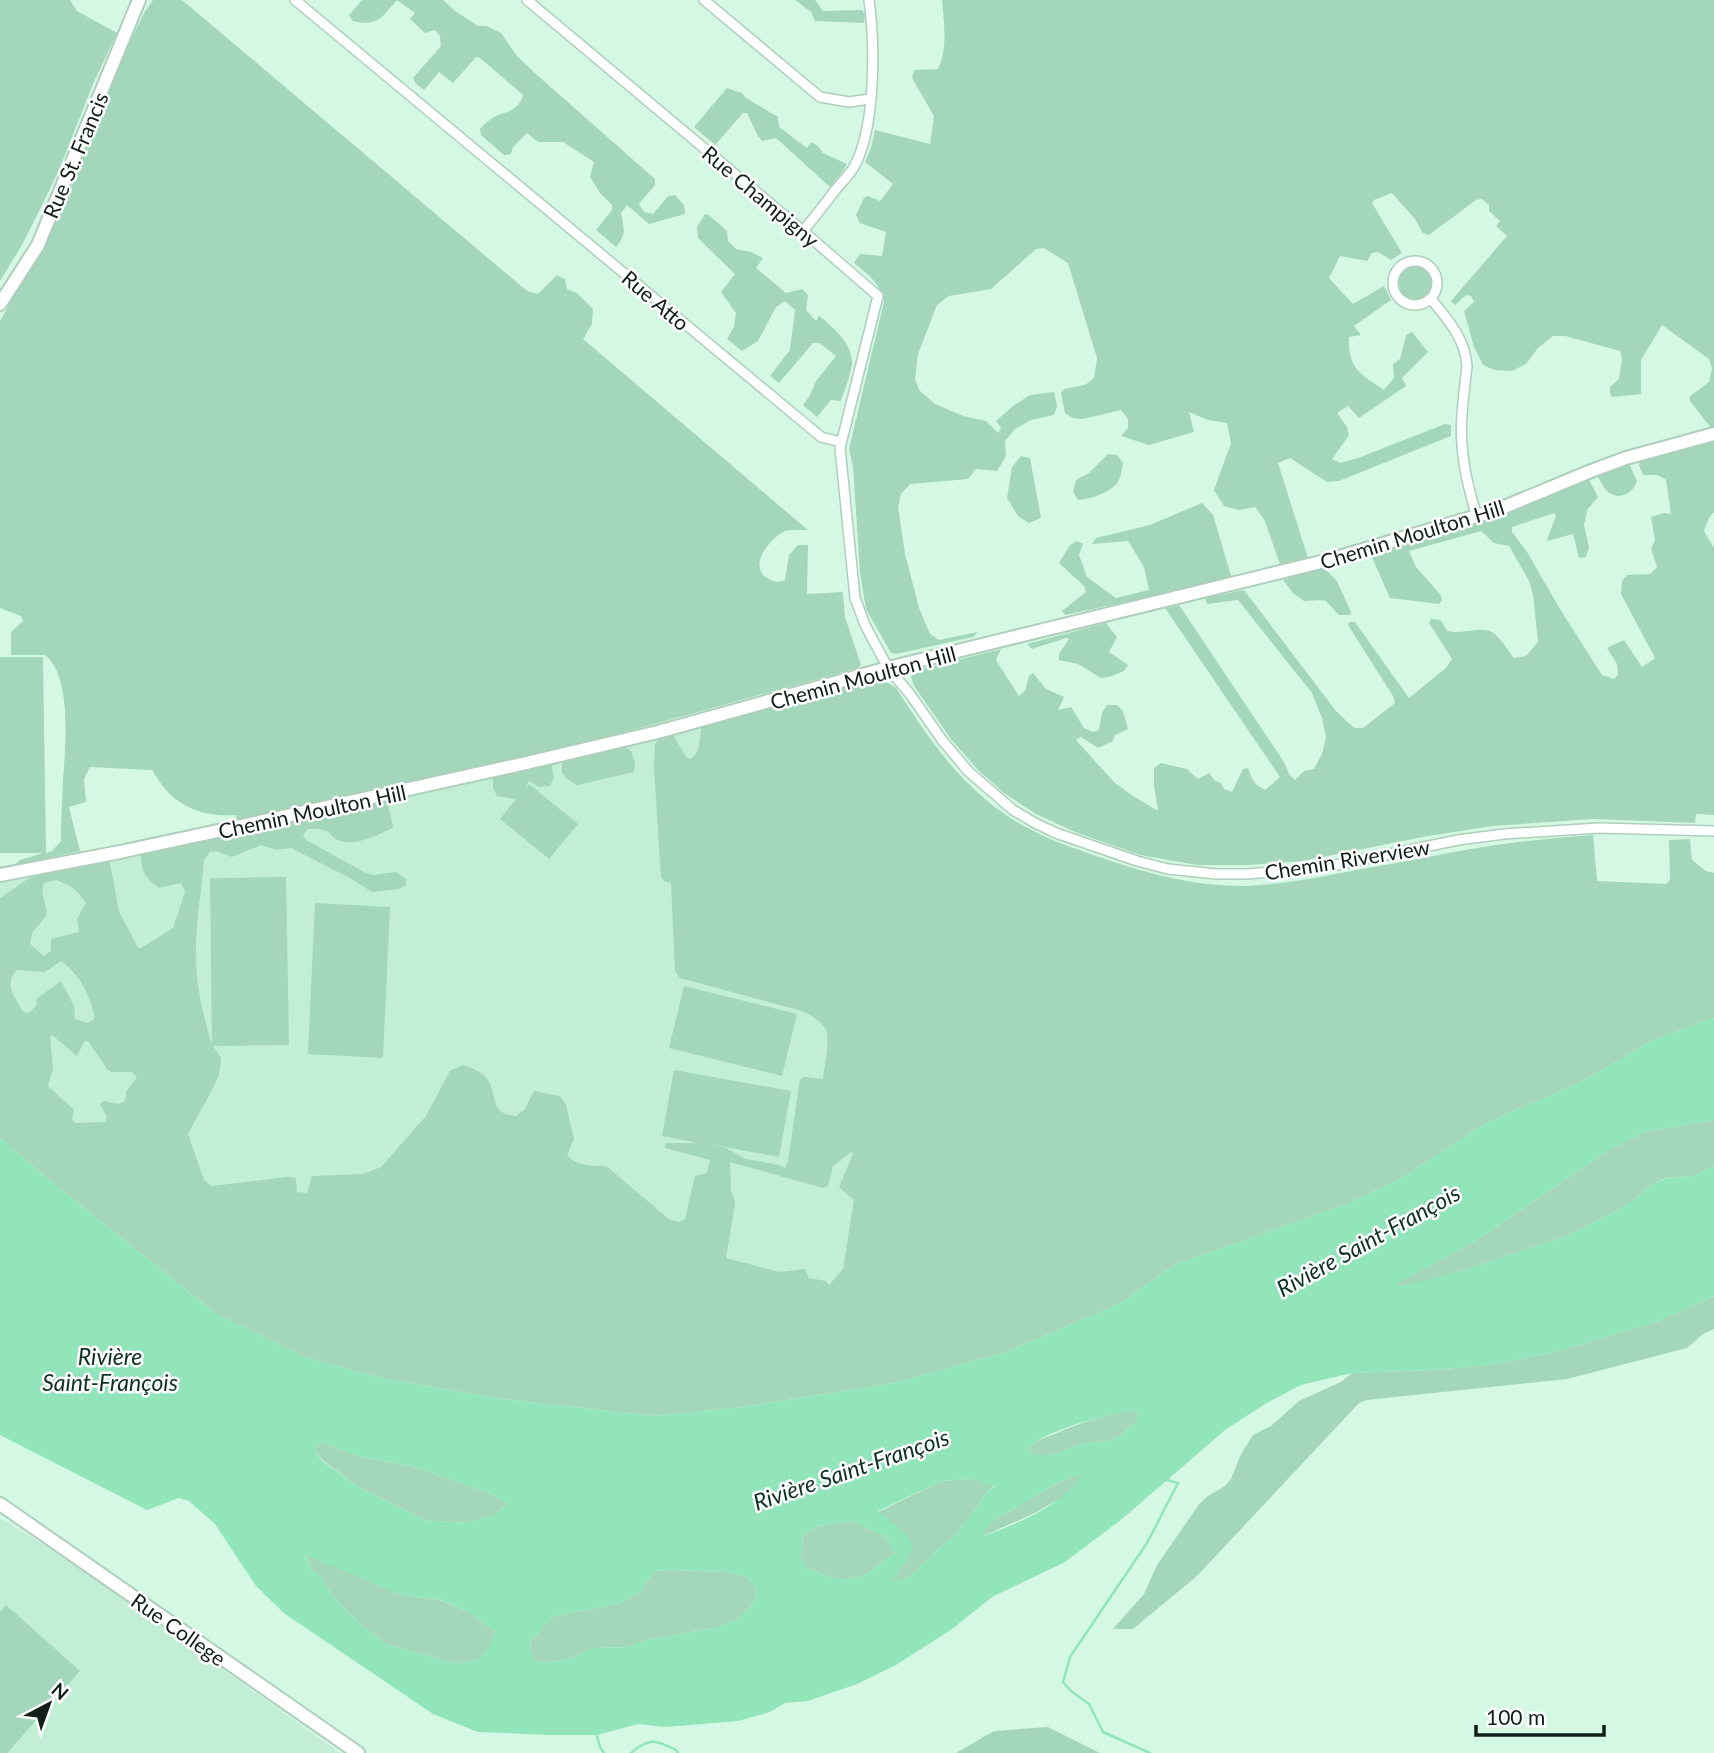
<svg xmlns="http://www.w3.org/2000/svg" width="1714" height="1753" font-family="Lato,sans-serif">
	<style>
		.built { fill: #c3eed6 }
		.green { fill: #a3d6ba; fill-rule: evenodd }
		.water { fill: #92e4ba; fill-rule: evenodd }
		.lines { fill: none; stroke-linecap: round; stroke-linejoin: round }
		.stream { stroke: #92e4ba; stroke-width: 2.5 }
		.street-casing { stroke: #adcfbc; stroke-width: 12 }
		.secondary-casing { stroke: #adcfbc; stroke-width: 16 }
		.street { stroke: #fff; stroke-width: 9 }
		.secondary { stroke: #fff; stroke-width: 12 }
		.labels { text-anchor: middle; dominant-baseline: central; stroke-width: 5; stroke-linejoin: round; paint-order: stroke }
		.street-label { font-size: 21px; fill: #121e18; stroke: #fff }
		.water-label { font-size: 23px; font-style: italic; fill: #0d3221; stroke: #fff }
	</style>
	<rect width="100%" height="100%" fill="#d5f8e5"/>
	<path class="built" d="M870,680l18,3 8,5 36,55 21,25 32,32 40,28 35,16 71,24 39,11 34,5 44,2 54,-6 176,-32 72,-10 43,-3 4,46 -703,502 -894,-245v-258l623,-134z
		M0,1518l48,29 84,58 208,148h-340z"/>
	<path class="green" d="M0,0h70l7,11 40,22 -24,51 -34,86 -17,35 -19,38 -23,38z
		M153,0h29l345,291 11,3 19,-19 8,4 2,10 10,4 16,16 -1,15 -9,15 225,191c-7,0 -16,-1 -23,1 -15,7 -39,36 -16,48 5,3 10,4 16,1l4,-25 9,-10h10l-1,49 36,-2 2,25 16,48 -3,3 -218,60 -119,30v2l-284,60 -1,-5c-28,2 -52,-5 -71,-26 -5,-6 -9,-13 -13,-19l-62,-3 -6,12 2,23 -17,5 11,44 -65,14 5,-5 23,-7h-43v-196h43l3,196 6,-2 9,-10c0,-20 1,-40 2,-60 2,-32 10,-104 -18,-126h-34v-23l12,-11 -2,-5 -21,-8v-287l61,-108 47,-122 21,-47 15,-31z
		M362,0h81l12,11 23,15h8l15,7 16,23 20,19 118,104v6l-16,19 5,8 9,2 15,-18 7,-1 9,10 1,9 -36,10 -22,-19 -6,8c3,16 6,21 -5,34l-20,-17 16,-20v-5l-12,-12 -10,-16 4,-15 -31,-20h-25l-11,-9 -14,14 -2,7 -7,1 -23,-20 -1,-6c4,-4 9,-9 14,-12 13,-6 25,-6 29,-22l-43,-37 -4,-1 -23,26 -14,-11 -15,18 -8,-6 -3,-6 28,-32 -1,-10 -5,-6 -10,3 -15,-14 5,-6 -18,-13c-15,17 -19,27 -44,21l-4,-6z
		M795,0h20l8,11 39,-1 3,5 -1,8 -49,-2 -4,-9z
		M942,0h772v427l-3,1 -21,-27 -1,-4 20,-15 3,-14 -3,-9 -47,-34 -21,35v34l-29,3 -2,-4v-6l9,-8 3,-20 -2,-8 -55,-15h-12l-15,12 -12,16 -14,7 -18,-1 -11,-5 -9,-18 -10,-36 10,-9 -3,-6 -5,-1 -11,10 -4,-4 56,-65 -11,-10 4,-5 -11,-10v-6l-7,-6 -6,1 -47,35 -6,-2 -8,-14 -23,-26 -18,7 -2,3 30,50 -11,7 -13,-8 -6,1 -5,8 -27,-5 -11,22 24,26 31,-18 7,14 -37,26 7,9 -12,2c-1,32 11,37 35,53l10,-12 -1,-14 7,-5 6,-24 6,-3 16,20 -26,26 4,8 -47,32 -11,-12 -11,7 10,14 2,8 -17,24 8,4 18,-5 87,-34 6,1v11l-112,45 -12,1 -37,-24 -12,5 30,95 -28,6 -16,-45 -9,-12 -16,3 -15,-4 -10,-16 17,-47 -4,-20 -19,-3 -19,-8 5,20 -45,13 -28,-9 7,-8v-9l-7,-9 -38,9 -10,-1 -8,-5 -4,-20 3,-4 21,-4 9,-7 3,-20 -29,-95 -24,-15 -8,1 -45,40 -42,7 -12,9 -19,49 -3,25 4,11 16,14 28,12 23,5 12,12 3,-5 -5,-7 17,-15 17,-11 24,-3 3,14 -3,9 -23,5 -16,9 -10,12 1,15 -9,15 -21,-2 -8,10 -58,5 -9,10 -3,13 7,47 14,54 11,26 9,6 39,-8 -5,5 -77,17 -5,-1 -25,-44 -6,-37 -7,-106 -4,-17 35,-147c-3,-18 -16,-28 -30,-39l6,-9 22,2 4,-24 -26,-9 -4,-8 8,-17 4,-2 12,5 13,-17 -28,-22 6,-14 4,-18 55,14 4,-28 -22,-38 2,-8 24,-1c10,-21 6,-46 4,-69z
		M727,88l15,5 4,5 32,19 1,10 28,21 4,-6 7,4 5,7 24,11 -4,7 -13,16 -54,-49 -14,3 -4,-5 -11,-23h-4l-28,32 -21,-18z
		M705,214l4,1 18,16 1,10 8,8 15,3 12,6 -7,10 30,25 16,-4 6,6 -2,15 10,11 3,-5c13,10 33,27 33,46 0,9 -8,30 -11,39l-10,-1 -14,17 -14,-12 6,-8 7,-16 20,-25 -17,-13h-6l-34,40 -9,-7 20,-26 5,-40 -10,-9 -9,6 -18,34 -16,10 -15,-12 7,-12 2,-14 -15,-21 14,-18 -37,-36 -1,-11z
		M1399 283a17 17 0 1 1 34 0a17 17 0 1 1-34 0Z
		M1714,440v72l-5,6 -5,13 10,17v267l-18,-1 -1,9 -102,-4 -100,7 -65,10 -126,25 -54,4h-51l-57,-10 -65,-23 -39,-18 -32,-21 -26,-23 -27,-31 -37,-53 -3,-9 4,-6 86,-22 -5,11 23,36 6,-5 4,-15 4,-3 13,16 18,8 -6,13 13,-3 13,21 9,4 6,-2 3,-17 5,-8h10l6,6 5,18 -13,6 -2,6 -15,7 -17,-11 -5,3 39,43 18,13 25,15 -4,-26v-17l7,-5 26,6 11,10 11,-6 6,8 5,1 4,7 8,3 11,-23 5,-1c4,11 6,17 17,22l15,-13 -115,-169 14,-3 105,157 5,12 6,6 9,-9 10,-2 8,-15 4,-16 -4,-20 -10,-25 -74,-93 -31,4 -2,-6 39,-8 92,121 18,17h9l32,-25 -2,-7 -45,-71 1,-3h6l54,76 37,-30 6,-9 -23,-36 2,-4 10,1c2,3 3,7 6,10 7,6 34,-4 45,2 8,5 16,18 22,26l12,-2 12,-14 -5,-48 -4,-13 -20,-35 -15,-3 -13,-12 -72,20 7,16 24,27 2,6 -3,4 -49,-6 -19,-43 2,-2 111,-33 40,-14 64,-28 10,19 -11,13 -3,15 5,22 -3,10 -7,1 -6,-24 -26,7 2,-7 7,-18 -2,-3 -42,14v5l15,20 33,57 42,66 12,4 4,-4 -1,-11 -10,-16 17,-8 18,27 13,-9 -34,-64 1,-13 5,-6 23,-1 7,-7 -6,-18 4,-9 -4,-23 13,-4 7,1 -5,-34 -8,-5h-15l-4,-10 1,-3z
		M1108,454l9,1 6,8c-1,5 -2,12 -4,17 -6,12 -28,19 -41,20l-5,-8 3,-12 13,-7z
		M1021,456l9,2 11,60 -12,5 -11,-7 -11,-18 5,-31z
		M1629,464l8,17c-4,13 -20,21 -31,9 -3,-4 -6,-10 -9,-15z
		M1202,503l11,12 19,64 -167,36 -3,-4 24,-19 -2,-6 -25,-23 11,-18 7,-4 6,3 -4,11 8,22 29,21 33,-8 -5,-23 -16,-26 -36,3 4,-6 54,-13z
		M1323,567l14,14 14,31 -1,3h-11l-13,-14 -6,-1 -16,1 -11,-8 -10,-13z
		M1106,623l11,14 -8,15 19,13 -4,6 -15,6 -8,1 -23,-14 -19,-4v-6l10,-15 -3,-1 -34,11 -5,-5z
		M870,680l18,3 8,5c26,40 52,80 89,111 34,30 75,45 117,59 47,16 95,29 145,28 38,-1 78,-10 115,-17 39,-6 77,-15 115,-21 38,-6 77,-10 116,-13l4,46 69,3 4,-4 -1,-40 21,-1 2,21 14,11 8,2v145l-61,22 -74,43 -93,40 -86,56 -56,26 -170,60 -55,39 -113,48 -112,31 -151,24 -90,9 -158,-18 -118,-21 -72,-20 -90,-44 -168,-135 -47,-40v-240l35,-24 69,-14 6,3 9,48 19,37h3l32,-20 12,-36 -4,-9 -22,5c-14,-9 -19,-19 -18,-35l246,-53 6,27 -2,2c-19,8 -48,24 -62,3l-9,-3h-12l-5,6 3,5 58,32 9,3 23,-3 10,7v6l-6,4 -28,3 -22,-14 -59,-30 -15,2 -15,-5 -29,12 -16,-6 -6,1 -6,8c-3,38 -11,77 -7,115 2,24 8,47 15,70l-2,-167 76,-1 3,168 -76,1 8,12 -2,17 -6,13 -25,46 16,46 8,6 75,-9 9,1 1,14 10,1 5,-17 51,-2 18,-7 45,-51 24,-45 13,-6c11,4 23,8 27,19 8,19 1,29 26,32l9,-7 9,-18 26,5 6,9 8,34 -7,16c9,11 26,11 39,11l63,53 10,3 6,-3 10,-43 12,-3 3,-13 -45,-12 1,-5h32l-36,-7 12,-66 117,21 -12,66 -71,-13 18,4 20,11 33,6 6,3 3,-7 12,-82 4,-2 19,2c1,-11 8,-42 2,-51 -5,-8 -15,-13 -23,-17l-122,-33 -5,-7 -4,-88 -6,-1 -4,-5 -7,-109 1,-23 4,-8 13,-4 14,24 5,2 7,-8 4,-26zM56,880c15,5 21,10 30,23l-9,16 2,13 -28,7v12l-7,5 -14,-12 2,-11 14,-17 1,-4 -5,-21 2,-8zM61,961c19,14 29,33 34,57l-7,5 -13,-4 -1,-13 -13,-25 -25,18 1,6 -8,8 -6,-1c-8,-15 -20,-28 -6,-42l28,2zM52,1035l25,21 7,-14 4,-1 19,28 4,3h21l5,5 -11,15v5l-2,5 -6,2 -14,-3 -4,3 7,13 -2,5 -30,1 -3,-4 2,-9 -26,-24 5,-18 -3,-31zM851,1152l2,2 -14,33 15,13 -11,69 -14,16 -3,-4 -17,-3 -4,-9 -26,3 -53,-14 9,-55 -4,-13 -1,-28 93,26 5,-2 5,-20z
		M623,746l8,5 4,13 -1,8 -57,13 -10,-6 -5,-6v-13z
		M551,763l3,14 -4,9 -11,1 -10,-6 -4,7 4,-4 49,40 -29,35 -49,-40 16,-20 -19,-3 -4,-8v-13z
		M315,903l75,4 -7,151 -75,-4z
		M684,986l113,28 -15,62 -113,-28z
		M1714,1120v46l-20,10 -29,2 -13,7 -28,22 -55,28 -104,35 -63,17 -7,-3 79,-42 135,-92 35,-18z
		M1714,1296v33l-11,5 -16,14 -120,31 -200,21 -8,3 -162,173 -64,53h-20l31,-35 13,-29 43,-62 8,-7 17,-10 6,-7 10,-25 12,-19 18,-9 28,-25 42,-19 11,-9 81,-3 64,-6 62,-13 100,-30z
		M1138,1410l-2,12 -17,15 -11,4 -27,3 -29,11h-18l-6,-6c8,-9 18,-12 29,-16 26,-12 52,-19 81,-23z
		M320,1442l41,15 50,9 79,27 17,11 -14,11 -27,8 -41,-3 -65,-32 -39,-29 -6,-9z
		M1084,1473l-18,22 -31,18 -52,23 2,-6 8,-9 66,-39z
		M970,1479l24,7 -9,8 -7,12 -23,28 -47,44 -18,5 20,-28 -32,-43 64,-31z
		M852,1521l32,15 11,17 -32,23 -24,4 -33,-12 -5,-11 2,-22 15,-9z
		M305,1554l99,42 34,3 30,13 27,19 -4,15 -12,13 -21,5 -72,-20 -29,-23 -22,-22 -12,-20 -11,-9z
		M669,1570l57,2 21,5 9,12 -2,13 -15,17 -26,9 -70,13 -12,6 -38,1 -20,10 -28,5 -12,-3 -3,-18 22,-25 68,-14 19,-10 15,-22z
		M6,1605l74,66 -73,82h-7v-141z
		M1048,1727l52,26h-144l38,-22z"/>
	<path class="water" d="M1714,1018v102l-70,12 -35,18 -135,92 -78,42 6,2 63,-16 104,-35 55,-28 28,-22 14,-7 28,-2 20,-10v130l-55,25 -100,30 -62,13 -64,6 -81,3 -51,12 -36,19 -40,26 -103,89 -57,43 -73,35 -40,32 -56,36 -39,19 -49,17 -23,2 -15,9 -32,9 -72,6 -28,-3 -41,11h-48l-71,-3 -45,-18 -148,-100 -29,-28 -41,-62 -26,-23 -10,-3 -32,12 -147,-75v-297l47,40 168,135 90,44 72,20 118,21 158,18 90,-9 151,-24 112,-31 113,-48 55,-39 170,-60 56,-26 86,-56 93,-40 74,-43zM1138,1411l-2,11 -17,15 -11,4 -27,3 -29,11h-18l-6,-6c15,-19 85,-37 110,-38zM320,1442l41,15 50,9 79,27 17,11 -14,11 -27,8 -41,-3 -65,-32 -39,-28 -6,-10zM1082,1474c-17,31 -66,50 -98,62l1,-6 8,-9 66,-39zM970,1479l24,8 -9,7 -7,12 -23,28 -47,44 -17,4 19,-27 3,-9 -8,-13 -27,-22 64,-30zM852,1521l32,15 11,17 -32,23 -24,4 -33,-12 -5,-11 2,-22 15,-9zM305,1555l99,41 35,3 29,13 27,19 -5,15 -11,13 -21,5 -72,-20 -29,-23 -22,-22 -12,-20 -11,-9zM669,1570l57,2 21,5 9,12 -2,13 -15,17 -26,9 -70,13 -13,6 -37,1 -20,10 -28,5 -12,-4 -3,-17 22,-25 68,-14 19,-10 15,-22z"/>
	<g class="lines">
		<path class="stream" d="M596,1733l4,14 4,6
			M631,1753c18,-16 25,-13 45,-3l2,3
			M1150,1753l-47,-21 -14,-28 -18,-13 -8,-9 7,-25 77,-114 31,-60 -15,-4"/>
		<defs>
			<path id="street" d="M295,0l519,431 7,6 20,5
				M527,0l276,231 75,65 -38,152 15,150 10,27 23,43 22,26 32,46 26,31 45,39 22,13 21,10 81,28 31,8 48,5h30l55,-4 35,-5 122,-25 46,-6 95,-6 115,3
				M704,0l116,97 29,5 21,-3
				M803,231c12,-14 23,-29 34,-43 6,-7 13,-14 17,-21 22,-40 21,-122 15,-167
				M1393 283a22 22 0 1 1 44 0a22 22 0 1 1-44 0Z
				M1431,299c17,21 34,39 36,67 -2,17 -4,33 -5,49 -3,35 5,69 15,102"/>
			<path id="secondary" d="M0,304l38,-59 101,-245
				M0,875l120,-23 121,-26 281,-62 136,-32 230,-64 441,-108 168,-50 94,-39 35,-13 88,-24
				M0,1504l358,249"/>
		</defs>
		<use href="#street" class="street-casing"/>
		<use href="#secondary" class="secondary-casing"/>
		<use href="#street" class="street"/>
		<use href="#secondary" class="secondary"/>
	</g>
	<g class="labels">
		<g class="street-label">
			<text transform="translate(75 155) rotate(-67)">Rue St. Francis</text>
			<text transform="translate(761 196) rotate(40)">Rue Champigny</text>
			<text transform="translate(656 300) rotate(40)">Rue Atto</text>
			<text transform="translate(1412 534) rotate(-17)">Chemin Moulton Hill</text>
			<text transform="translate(863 677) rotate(-15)">Chemin Moulton Hill</text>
			<text transform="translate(312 811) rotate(-12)">Chemin Moulton Hill</text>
			<text transform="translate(1347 859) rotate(-9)">Chemin Riverview</text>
			<text transform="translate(179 1629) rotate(35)">Rue College</text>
		</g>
		<g class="water-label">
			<text transform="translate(1368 1240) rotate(-29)">Rivière Saint-François</text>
			<text x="110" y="1356">Rivière<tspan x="110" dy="26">Saint-François</tspan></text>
			<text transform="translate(851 1469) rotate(-19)">Rivière Saint-François</text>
		</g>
	</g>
	<g transform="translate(49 1704) rotate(41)" stroke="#ffffff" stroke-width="5" paint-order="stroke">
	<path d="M0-5L12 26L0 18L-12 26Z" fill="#121e18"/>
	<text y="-10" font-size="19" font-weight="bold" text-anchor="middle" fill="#121e18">N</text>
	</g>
	<path d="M1476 1725v10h128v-10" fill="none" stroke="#121e18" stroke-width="3.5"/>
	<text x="1486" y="1725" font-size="21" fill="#121e18" stroke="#ffffff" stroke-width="5" paint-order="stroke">100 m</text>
</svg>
